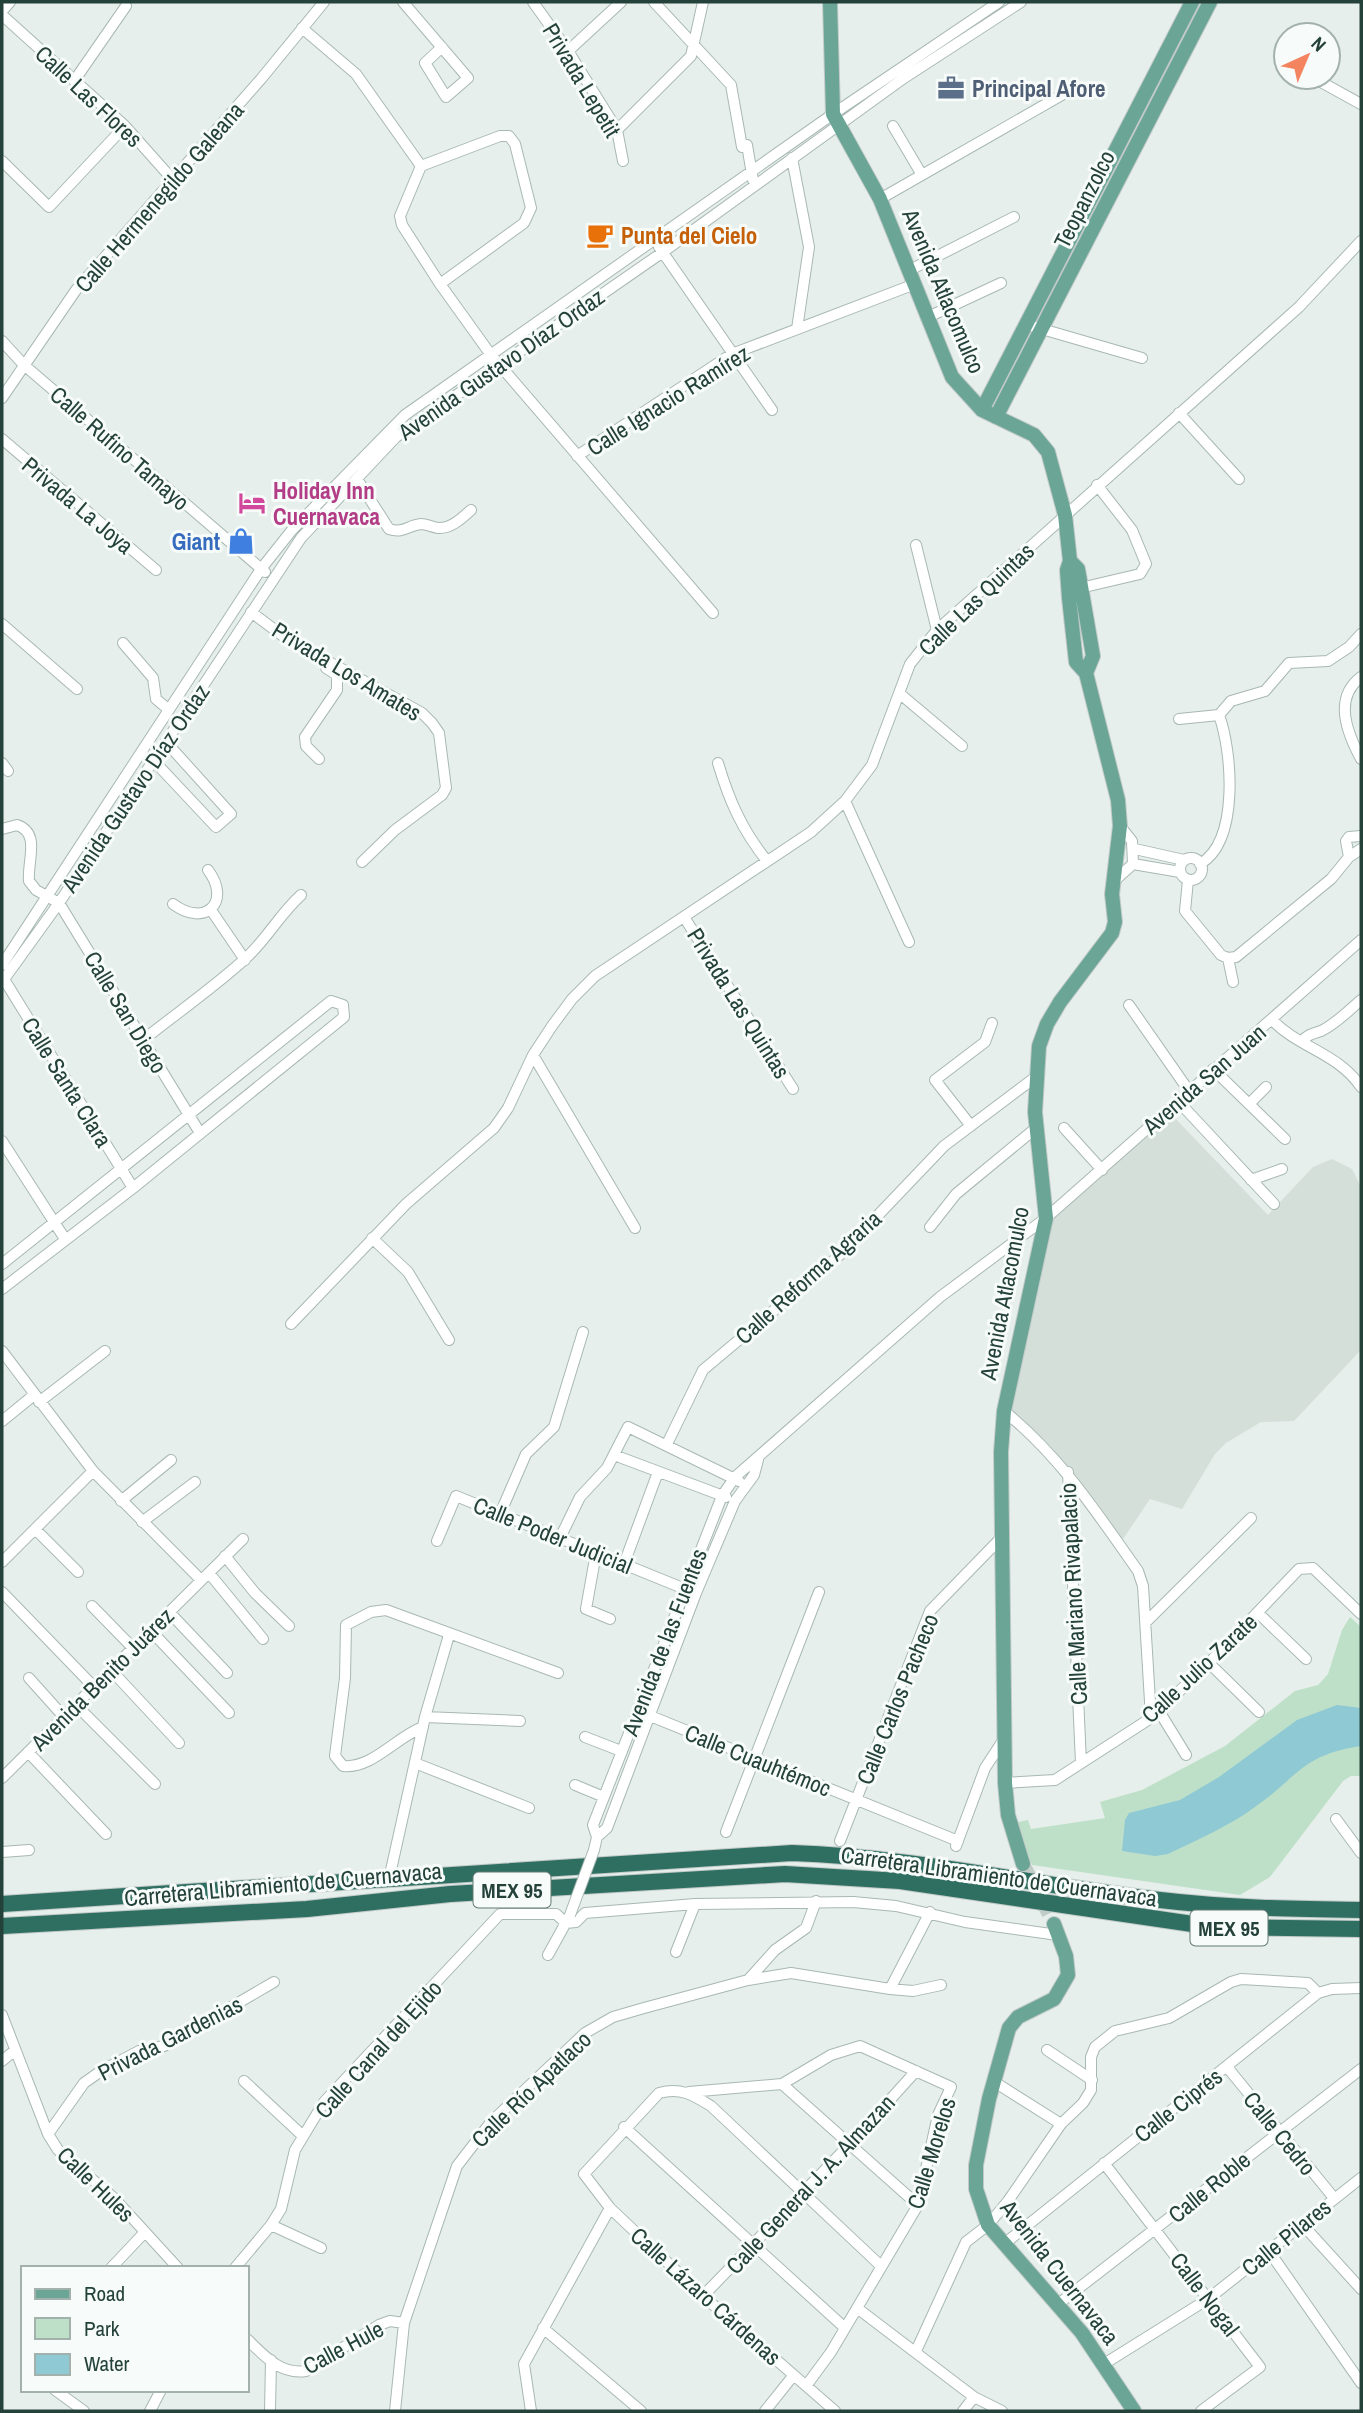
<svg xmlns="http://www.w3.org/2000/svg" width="1363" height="2413" font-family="'Archivo Narrow',sans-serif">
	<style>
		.built { fill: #d4dfda }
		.green { fill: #bfe0c8 }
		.water { fill: #8ec9d4 }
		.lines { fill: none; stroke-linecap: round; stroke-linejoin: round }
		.major-tunnel { stroke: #bfccc8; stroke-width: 14; stroke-dasharray: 14 7; stroke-linecap: butt }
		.minor-casing { stroke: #a8b8b2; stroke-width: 12 }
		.major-casing { stroke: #c2cac8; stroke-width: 16 }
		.highway-casing { stroke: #c2cac8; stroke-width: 18 }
		.minor { stroke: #fff; stroke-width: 10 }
		.major { stroke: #6aa596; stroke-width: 14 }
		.highway { stroke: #2f6f62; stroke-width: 16 }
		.minor-bridge-casing { stroke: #a8b8b2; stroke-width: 12; stroke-linecap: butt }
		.minor-bridge { stroke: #fff; stroke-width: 10 }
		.labels { text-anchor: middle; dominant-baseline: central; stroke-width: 6; stroke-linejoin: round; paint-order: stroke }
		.shield { fill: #f7fbf9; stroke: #637a73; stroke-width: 2 }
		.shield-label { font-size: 21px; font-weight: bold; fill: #24423a }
		.street-label { font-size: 23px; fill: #24423a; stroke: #f7fbf9 }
		.service-label { font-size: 23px; font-weight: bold; fill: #4e5e75; stroke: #f7fbf9; text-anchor: start }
		.food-label { font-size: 23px; font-weight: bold; fill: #c56008; stroke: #f7fbf9; text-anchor: start }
		.hotel-label { font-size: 23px; font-weight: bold; fill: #b23c85; stroke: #f7fbf9; text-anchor: start }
		.shop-label { font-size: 23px; font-weight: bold; fill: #366cbe; stroke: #f7fbf9; text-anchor: end }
	</style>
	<rect width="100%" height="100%" fill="#e6efeb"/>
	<path class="built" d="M1171,1114l97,101 45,-48 19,-8 20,10 9,18v163l-67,71 -33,1 -35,21 -11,11 -33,55 -32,-10 -27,40 -77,-98 -40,-32 38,-182z"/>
	<path class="green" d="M1350,1617l11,10v149h-10l-8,5 -73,96 -30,18 -208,-30 -18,-42 14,-3 3,9 74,-11 -5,-16 42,-12 83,-44 70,-55 23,-6 10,-11 14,-44z"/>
	<path class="water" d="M1337,1705l24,3v38c-60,9 -63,31 -106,61 -26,19 -58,33 -87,47l-13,2 -33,-5 3,-31 4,-7 51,-13 39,-23 78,-57z"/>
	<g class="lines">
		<path class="major-tunnel" d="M1023,1864l31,60"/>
		<defs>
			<path id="minor" d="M403,2l65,76 -22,19 -21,-34 17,-16
				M533,2l35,49 49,79 6,31
				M654,2l77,83 11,62 5,-2 6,35
				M2,11l8,-9
				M2,15l123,111 48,54
				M302,28l54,46 65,92
				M568,51l53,-49
				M1312,77l49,27
				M74,81l52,-75
				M893,126l29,49
				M617,130l74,-74 12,-54
				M792,158l17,89 -12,82
				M2,161l47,46 76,-81
				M880,199l194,-111
				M659,247l113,163
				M910,270l104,-53
				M440,284l84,-61 7,-15 -16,-64 -6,-8h-9l-79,30 -21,50 2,9 38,59 51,71 222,258
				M926,318l75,-35
				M1028,325l114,33
				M2,341l22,24 241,207
				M2,398l74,-108 185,-211 63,-77
				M1179,413l60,66
				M2,439l154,131
				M577,456l155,-102 183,-70
				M357,479l32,50c15,5 19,-4 32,-5 5,0 11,3 17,4 13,1 24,-10 33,-18
				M916,545l21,85
				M1076,589l64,-15 6,-10 -14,-34 -35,-45
				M251,612l36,27 135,74 10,10 7,10 7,55 -4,7 -47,35 -33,32
				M2,624l75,65
				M123,643l30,35 3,21 13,11
				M1361,677c-28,21 -14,56 0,82
				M899,693l63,53
				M1179,719l40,-4 12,-14 34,-10 24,-28 39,-2 21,-14 12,-13
				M319,759l-13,-13 -1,-9 32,-47v-15l-11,-7
				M154,761l62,66 15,-13 -65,-72
				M2,763l6,8
				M718,763c11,37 24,67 49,98
				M845,801l64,141
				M2,829l15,-4c24,8 10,36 12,56l7,9 23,13 141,230
				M1135,849l49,11
				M1349,857l-3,-16 3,-4 12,-1
				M1180 869a11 11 0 1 1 22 0a11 11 0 1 1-22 0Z
				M1133,864l47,8
				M1200,864c40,-23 32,-113 19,-149
				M1188,880l-3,31 36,44 7,3 5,24
				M1113,882l20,-18 -1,-23 -12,-15
				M173,904c32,24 59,-2 35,-34
				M211,910l34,50
				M684,917l109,172
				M1228,958l8,-1 95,-78 18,-22 12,-8
				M2,965l259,-396 31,-39 113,-115 428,-301 166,-112
				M2,976l131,212
				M2,982l57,-79 242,-365 95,-101 267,-185 241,-174 117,-76
				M1129,1005l60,86
				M1272,1020c27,28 66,33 89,67
				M143,1040c34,-27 70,-52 102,-81 22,-20 34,-44 56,-64
				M1302,1041c7,-7 10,-7 19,-10 15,-7 28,-21 40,-31
				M533,1055l102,173
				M1213,1069l72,70
				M1178,1101l96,103
				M1249,1104l17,-17
				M971,1126l-36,-46 50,-38 7,-19
				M1064,1128l38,42
				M2,1141l63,98
				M1251,1180l31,-11
				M930,1227l26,-33 80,-66
				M372,1238l36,34 41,68
				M2,1264l329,-263 12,4 1,12 -211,171 -131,101
				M291,1324l115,-120 88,-76 14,-20 25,-53 19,-29 20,-27 23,-23 216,-144 34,-31 27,-36 38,-101 27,-34 362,-323 62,-66
				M2,1351l91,120 108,109
				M39,1402l66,-51
				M1004,1411c56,45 93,102 134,160l5,15 8,132
				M2,1421l32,-26
				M667,1444l36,-74 138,-116 103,-108 93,-70
				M614,1455l112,42
				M1068,1472l13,291
				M121,1501l50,-41
				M500,1514l26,-60 28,-27 29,-95
				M142,1522l53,-40
				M35,1529l43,43
				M560,1538l20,-41 27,-29 21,-41 111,54
				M437,1541l19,-45 234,95
				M596,1553l-10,56 24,10
				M225,1556l30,37 34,33
				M2,1562l91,-91
				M624,1564l34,-92
				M209,1573l54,66
				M2,1592l92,95
				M92,1606l41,42
				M169,1612l58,61
				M1258,1613l48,46
				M1146,1622l105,-104
				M151,1631l78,82
				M1209,1663l50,49
				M111,1670l68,73
				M29,1678l35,39
				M76,1705l79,79
				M1159,1711l27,44
				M643,1713l315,128
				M425,1717l95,4
				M423,1727c-27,10 -51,42 -80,39l-8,-10 10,-78 1,-53 25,-13 15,-2 172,63
				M585,1737l36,14
				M28,1752l78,82
				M415,1763l114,45
				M2,1778l241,-239
				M1005,1783l50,-3 96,-62 58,-55 90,-94 14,-1 48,46
				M575,1785l29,12
				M1336,1819l25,34
				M726,1832l93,-240
				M597,1837l10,-9 89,-235 39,-92 19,-26 4,-15
				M840,1841l90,-230 71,-73
				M956,1846l29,-78 19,-29
				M594,1850l3,-13 -4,-12 129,-329 13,-19 205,-180 106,-79 315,-278
				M2,1852l27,-2
				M389,1879l36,-162 24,-82
				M676,1952l19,-48
				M548,1955l21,-38
				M748,1980l27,-30 31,-22 10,-27
				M890,1989l40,-77
				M2,2015l46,119 10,16 56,48 64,70
				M1047,2050l45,30
				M2,2061l12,-10
				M1227,2067l107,131
				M244,2081l59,55
				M993,2081l68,43
				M782,2084l136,121
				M689,2092l93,-8 49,-29 29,-9 91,41 -13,28 -20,90 -87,147 -25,34
				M624,2127l221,201
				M48,2134l36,-51 17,-12 38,-20 25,-5 110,-64
				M1104,2163l156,204 -59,44
				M1302,2224l59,65
				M271,2225l50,23
				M1004,2244l314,-251 14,-4 29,-1
				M1269,2251l92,132
				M111,2268l34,-36
				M235,2268l36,-43 10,-16 14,-59 29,-48 176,-188h56l10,9 10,-1 9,-9 110,-9 158,-2 43,4 69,16 93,13
				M703,2296l147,-152 66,-73
				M1057,2305l304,-236
				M857,2308l117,89 28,14
				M543,2328l98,83
				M247,2339c17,17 34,36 59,32l73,-46 11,-4 14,2
				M916,2351l50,-109 22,-17 20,-24 53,-77 22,-21 8,-13v-33l4,-10 20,-16 54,-13 62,-36 10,-3 67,4 10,10
				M1104,2364l104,-65 153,-121
				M55,2390l29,21
				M150,2411l11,-21
				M270,2411l1,-51
				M395,2411l9,-88 53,-157 34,-44 94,-89 28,-16 31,-9 104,-28 43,-7 99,16 23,2 28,-6
				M531,2411l-7,-47 86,-156
				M765,2411l28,-35
				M835,2411l-132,-115 -93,-88 -26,-34 75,-81c22,-6 34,2 52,13l170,160
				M963,2411l11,-14"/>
			<path id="major" d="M830,2l3,112 47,85 72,178 30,33 52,25 14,17 17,63 5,46 -3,9 2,28 7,64 10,11 32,127 2,26 -8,68 3,28 -3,11 -52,69 -13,22 -8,22 -4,66 11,106 -42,193 -3,41 4,331 3,32 15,49
				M982,410l210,-408
				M996,417l214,-415
				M1070,561l8,8 15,87 -7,17
				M1054,1924l12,32 2,19 -14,24 -36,18 -9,11 -20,71 -13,66v24l12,36 94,108 52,78"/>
			<path id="highway" d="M2,1904l790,-51c124,4 245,33 368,47 67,8 134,9 201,10
				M2,1926l305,-17 143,-15 335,-20 115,7 313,46 148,2"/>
		</defs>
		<use href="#minor" class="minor-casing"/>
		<use href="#major" class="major-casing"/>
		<use href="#highway" class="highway-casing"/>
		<use href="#minor" class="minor"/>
		<use href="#major" class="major"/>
		<use href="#highway" class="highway"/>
		<defs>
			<path id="minor-bridge" d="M570,1915l24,-65"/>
		</defs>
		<use href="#minor-bridge" class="minor-bridge-casing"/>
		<use href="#minor-bridge" class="minor-bridge"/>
	</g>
	<defs>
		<symbol id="office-bare" viewBox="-9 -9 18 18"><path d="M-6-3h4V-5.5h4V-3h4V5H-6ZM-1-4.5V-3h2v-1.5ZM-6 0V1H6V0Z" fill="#5c6f8a" stroke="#f7fbf9" stroke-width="2.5" paint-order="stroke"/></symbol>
		<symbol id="cafe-bare" viewBox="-9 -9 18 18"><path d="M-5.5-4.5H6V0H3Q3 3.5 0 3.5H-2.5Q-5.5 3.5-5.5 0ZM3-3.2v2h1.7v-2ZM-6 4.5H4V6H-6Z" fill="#e8710a" stroke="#f7fbf9" stroke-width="2.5" paint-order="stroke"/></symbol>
		<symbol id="hotel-bare" viewBox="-9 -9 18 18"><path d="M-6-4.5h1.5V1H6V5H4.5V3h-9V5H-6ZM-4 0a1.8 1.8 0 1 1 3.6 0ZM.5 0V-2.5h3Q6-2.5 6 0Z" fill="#d1479c" stroke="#f7fbf9" stroke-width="2.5" paint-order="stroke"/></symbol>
		<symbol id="shop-bare" viewBox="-9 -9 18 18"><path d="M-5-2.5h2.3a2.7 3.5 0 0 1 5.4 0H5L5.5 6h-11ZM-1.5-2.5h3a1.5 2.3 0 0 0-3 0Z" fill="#3f7fe0" stroke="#f7fbf9" stroke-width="2.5" paint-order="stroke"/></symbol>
	</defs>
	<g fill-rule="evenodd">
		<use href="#office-bare" x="932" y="69" width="38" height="38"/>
		<use href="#cafe-bare" x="581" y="216" width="38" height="38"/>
		<use href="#hotel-bare" x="233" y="484" width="38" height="38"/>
		<use href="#shop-bare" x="222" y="522" width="38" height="38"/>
	</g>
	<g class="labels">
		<g class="shield">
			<rect x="473.5" y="1872.5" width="77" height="35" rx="5"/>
			<rect x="1190.5" y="1910.5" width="77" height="35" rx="5"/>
		</g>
		<g class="shield-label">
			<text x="512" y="1890">MEX 95</text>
			<text x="1229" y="1928">MEX 95</text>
		</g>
		<g class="street-label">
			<text transform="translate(582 80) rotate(59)">Privada Lepetit</text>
			<text transform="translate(89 96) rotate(43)">Calle Las Flores</text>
			<text transform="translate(159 197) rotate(-49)">Calle Hermenegildo Galeana</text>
			<text transform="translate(1084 199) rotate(-63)">Teopanzolco</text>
			<text transform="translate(944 291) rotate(67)">Avenida Atlacomulco</text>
			<text transform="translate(501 364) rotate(-35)">Avenida Gustavo Díaz Ordaz</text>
			<text transform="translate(668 400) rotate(-32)">Calle Ignacio Ramírez</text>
			<text transform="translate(120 448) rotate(41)">Calle Rufino Tamayo</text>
			<text transform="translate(78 505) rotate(40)">Privada La Joya</text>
			<text transform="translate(976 599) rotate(-44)">Calle Las Quintas</text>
			<text transform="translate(347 671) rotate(31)">Privada Los Amates</text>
			<text transform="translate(135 788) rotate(-56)">Avenida Gustavo Díaz Ordaz</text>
			<text transform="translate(739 1003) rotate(58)">Privada Las Quintas</text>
			<text transform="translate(126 1012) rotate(59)">Calle San Diego</text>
			<text transform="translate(1204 1079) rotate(-41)">Avenida San Juan</text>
			<text transform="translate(67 1082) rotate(58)">Calle Santa Clara</text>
			<text transform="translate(808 1277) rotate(-42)">Calle Reforma Agraria</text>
			<text transform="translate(1004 1293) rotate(-79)">Avenida Atlacomulco</text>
			<text transform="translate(553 1535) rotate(22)">Calle Poder Judicial</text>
			<text transform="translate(1073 1594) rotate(-93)">Calle Mariano Rivapalacio</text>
			<text transform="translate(664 1642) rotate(-69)">Avenida de las Fuentes</text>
			<text transform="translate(1199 1668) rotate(-43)">Calle Julio Zarate</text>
			<text transform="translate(102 1679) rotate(-45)">Avenida Benito Juárez</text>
			<text transform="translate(897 1699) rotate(-68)">Calle Carlos Pacheco</text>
			<text transform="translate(758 1760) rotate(22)">Calle Cuauhtémoc</text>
			<text transform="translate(999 1876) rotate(8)">Carretera Libramiento de Cuernavaca</text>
			<text transform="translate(283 1884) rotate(-5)">Carretera Libramiento de Cuernavaca</text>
			<text transform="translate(170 2038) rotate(-27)">Privada Gardenias</text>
			<text transform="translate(378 2049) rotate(-48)">Calle Canal del Ejido</text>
			<text transform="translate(531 2089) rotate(-44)">Calle Río Apatlaco</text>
			<text transform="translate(1178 2105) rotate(-38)">Calle Ciprés</text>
			<text transform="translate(1280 2133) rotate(51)">Calle Cedro</text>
			<text transform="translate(931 2153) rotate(-73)">Calle Morelos</text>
			<text transform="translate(96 2184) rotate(44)">Calle Hules</text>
			<text transform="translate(810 2184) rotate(-47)">Calle General J. A. Almazan</text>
			<text transform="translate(1209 2187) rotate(-39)">Calle Roble</text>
			<text transform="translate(1286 2237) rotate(-39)">Calle Pilares</text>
			<text transform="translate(1060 2272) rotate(52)">Avenida Cuernavaca</text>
			<text transform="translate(1205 2294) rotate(53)">Calle Nogal</text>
			<text transform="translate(706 2296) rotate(42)">Calle Lázaro Cárdenas</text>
			<text transform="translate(343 2347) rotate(-28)">Calle Hule</text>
		</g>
		<g class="service-label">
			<text x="972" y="88">Principal Afore</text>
		</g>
		<g class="food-label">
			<text x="621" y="235">Punta del Cielo</text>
		</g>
		<g class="hotel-label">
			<text x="273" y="490">Holiday Inn<tspan x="273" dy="26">Cuernavaca</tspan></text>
		</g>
		<g class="shop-label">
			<text x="220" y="541">Giant</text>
		</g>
	</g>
	<rect width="1363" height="2413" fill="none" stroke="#24423a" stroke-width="7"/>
	<rect x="21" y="2266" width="228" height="126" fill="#f7fbf9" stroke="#a3b1ad" stroke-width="2"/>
	<rect x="35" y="2289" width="35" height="10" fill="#6aa596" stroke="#a3b1ad" stroke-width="2"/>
	<text x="84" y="2301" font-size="21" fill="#24423a">Road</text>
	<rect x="35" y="2318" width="35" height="21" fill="#bfe0c8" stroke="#a3b1ad" stroke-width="2"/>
	<text x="84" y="2336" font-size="21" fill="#24423a">Park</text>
	<rect x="35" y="2354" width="35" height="21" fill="#8ec9d4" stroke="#a3b1ad" stroke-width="2"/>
	<text x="84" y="2371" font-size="21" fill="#24423a">Water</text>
	<g transform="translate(1307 56) rotate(44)"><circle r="33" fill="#f7fbf9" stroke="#a3b1ad" stroke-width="2"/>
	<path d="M0-5L12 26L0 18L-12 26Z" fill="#f4845f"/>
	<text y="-10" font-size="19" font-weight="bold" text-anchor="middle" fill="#24423a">N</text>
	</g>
</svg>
